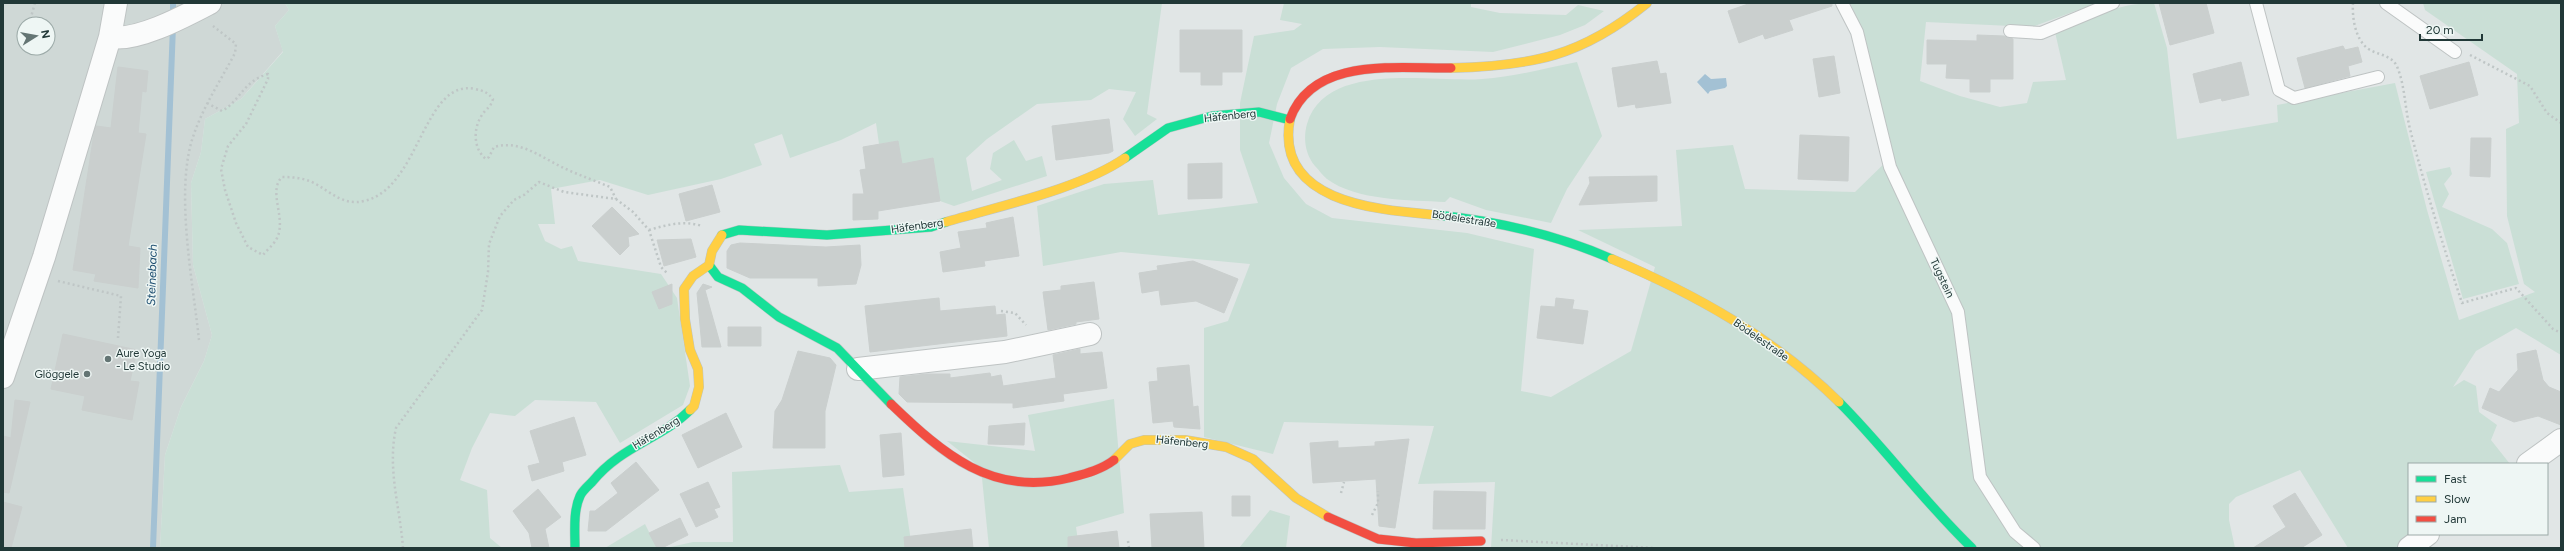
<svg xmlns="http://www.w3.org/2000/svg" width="2564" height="551" font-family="Figtree,sans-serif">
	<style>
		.built { fill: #cfd8d6; fill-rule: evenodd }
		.green { fill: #cadfd6 }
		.water { fill: #a3c1d4 }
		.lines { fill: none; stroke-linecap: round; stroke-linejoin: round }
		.stream { stroke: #a3c1d4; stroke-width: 6 }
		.building { fill: #cacfce; stroke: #cacfce }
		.lane-casing { stroke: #bec3c3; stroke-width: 14 }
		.street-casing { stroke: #bec3c3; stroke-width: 24 }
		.fast-casing { stroke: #bdc4c3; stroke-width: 10 }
		.slow-casing { stroke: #bdc4c3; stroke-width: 10 }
		.jam-casing { stroke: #bdc4c3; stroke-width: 10 }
		.path { stroke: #bfc6c6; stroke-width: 2.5; stroke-dasharray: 2 3; stroke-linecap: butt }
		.lane { stroke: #fafbfb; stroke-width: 12 }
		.street { stroke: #fafbfb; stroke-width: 22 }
		.fast { stroke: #16e098; stroke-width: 9 }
		.slow { stroke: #ffcf43; stroke-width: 9 }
		.jam { stroke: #f24e42; stroke-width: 9 }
		.poi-dot { fill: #647574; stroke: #eef6f4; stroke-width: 1.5 }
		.labels { text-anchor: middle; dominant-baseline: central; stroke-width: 3; stroke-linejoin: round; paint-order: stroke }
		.street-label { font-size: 11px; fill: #213837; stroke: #eef6f4 }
		.poi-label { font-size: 11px; fill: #213837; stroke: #eef6f4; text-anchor: start }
		.water-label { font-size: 12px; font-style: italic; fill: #1e4e70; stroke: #eef6f4 }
	</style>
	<rect width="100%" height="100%" fill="#e1e6e6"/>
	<path class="built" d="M3,3h282l4,7 -14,16 8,25 -42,48 -36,20 -4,33 -10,31 2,82 19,70 -8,26 -23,46 -16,48 -5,93h-157zM24,24h24v24h-24z"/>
	<path class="green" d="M285,3h877l-15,111 10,5 -22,17 -12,-17 13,-27 -27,-3 -18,11 -54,4 -50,35 -21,19 6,33 30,-11 -12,-11 3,-16 21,-13 12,21 16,-5 5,20 -93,30 -14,-5 -7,-42 -31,5 -4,-23 -19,3 -3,-21 -35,17 -51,18 -8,-24 -28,10 8,21 -41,14 -73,16 -48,-15 -49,9 4,35h-17l7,17 16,8 11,-3 6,15 83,13 16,24 13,88 -7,19 -63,38 -24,-41 -61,-2 -20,16 -25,-3 -18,35 -12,32 27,10 3,48 12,10h-342l5,-93 16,-48 23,-46 8,-26 -19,-70 -2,-82 10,-31 4,-33 36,-20 42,-47 -8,-26 14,-16z
		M1284,3h187v4l29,6 66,2 12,-10 26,6 -19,14 -25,10 -67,17 -113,-5 -57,2 -32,19 -14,36 -8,39 15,35 22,26 26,14 135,15 67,16 -13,142 30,6 80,-46 24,-84 -77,-37 104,-4 -6,-76 57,-5 12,44 110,3 38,-37 -30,-125 -13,-27h247l-65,24 -106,-5 -6,59 40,15 40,11 27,-4 6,-21 33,-2 -11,-48c33,-14 63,-29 99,-29l13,45 10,91 101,-17 -1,-17 118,-22 32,127 32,110 76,-28 -11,-8 -17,-68 -1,-87 13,-6 -2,-49 -92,-64 -2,-7h138v352l-45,-27 -40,23 -23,36 11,-7 12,6 3,26 18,13 -6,15 19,24h-101v70h9l-20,14h-50l-48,-78 -64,27 -7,7v16l6,28h-744l4,-66 -77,2 16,-58 -150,-4 -11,32 -69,-17v-109l24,-7 22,-57 -129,-12 -78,14 -6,-60 67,-22 49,-4 5,35 100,-12 -18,-53v-47l14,-67 40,-6 8,-6 -22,-4z
		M1577,62l25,74 -35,53 -16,34 -65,-13 -36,-13 -5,5c-34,-2 -89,-1 -118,-23 -4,-3 -8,-9 -12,-13 -10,-12 -12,-28 -8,-42 19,-64 125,-41 175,-45 33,-2 63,-11 95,-17z
		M2450,167l2,7 -8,10 5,10 -7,13 50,22 15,14 12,41 -56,15 -37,-127z
		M1114,399l10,114 -48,14 3,21h-90l-8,-80 -34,-27 88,10 -7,-36z
		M840,465l9,27 54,-4 9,60h-246l27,-6h40l-1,-70z
		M1270,510l20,6 -4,32h-47z
		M645,524l12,24h-52z"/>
	<path class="water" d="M1705,74l6,5 15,-1 1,8 -2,2 -15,3 -2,3 -11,-12z"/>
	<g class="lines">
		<path class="stream" d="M173,17v-14
			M153,548l20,-522"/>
	</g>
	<path class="building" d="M1751,3h81v3l-43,14 4,10 -28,9 -2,-5 -24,9 -11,-32z
		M2159,3h47l8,30 -44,12z
		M1180,30h62v42h-20v13h-21v-13h-21z
		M1977,35l27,1 9,3v40h-23v13h-20v-13l-24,-1 1,-14h-20v-24l50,1z
		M2343,46l2,4 13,-3 4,15 -14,4 2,10 -45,12 -8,-30z
		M1834,56l6,37 -21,4 -6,-38z
		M1657,61l3,13 6,-1 5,30 -35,5 -1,-4 -17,3 -6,-39z
		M2241,62l8,33 -27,6 -1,-3 -21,5 -7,-29z
		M2469,62l9,33 -48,14 -10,-33z
		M118,67l30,4 -2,21 -4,-1 -4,42 8,1 -18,112 12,2 -2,40 -44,-7 2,-7 -23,-4 21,-137 2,-7 15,2z
		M1109,119l4,32 -4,2 -53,7 -4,-34z
		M1800,135l49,2 -1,44 -50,-2z
		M2471,138h20l-1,39 -20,-1z
		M898,141l4,23 31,-6 7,43 -62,10v8l-25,1v-26h11l-4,-24 6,-1 -3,-22z
		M1222,163v35l-34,1v-35z
		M1657,176v25l-78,4 11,-22 -1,-6z
		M712,185l8,27 -34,9 -7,-27z
		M612,207l27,27 -11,3 1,9 -9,9 -28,-29z
		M1013,217l6,39 -35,5 1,5 -42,6 -3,-20 21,-4 -3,-16 29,-4 -1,-5z
		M691,239l5,18 -32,9 -7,-26z
		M740,243l86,4 34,-2 1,20 -5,19 -38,2v-8h-68l-23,-10v-17l4,-6z
		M1193,261l45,18 -14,34 -28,-12 -35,4 -2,-15 -17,3 -3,-20 19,-3 -1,-4z
		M1094,282l5,37 -23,3v2l-28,6 -5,-38 18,-2v-4z
		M672,284v20l-13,5 -7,-17z
		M703,284l9,3 -7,3 16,57h-19l-5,-54z
		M939,298l1,13 55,-5 1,9 9,-1 2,22 -137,16 -5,-46z
		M1556,298l18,2 -2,9 16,2 -5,33 -46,-6 4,-32 14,1z
		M728,327h33v19h-33z
		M63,334l74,16 -7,31 9,1 -7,38 -50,-10 3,-14 -34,-7z
		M1080,349v5l22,-2 5,36 -44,6 1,7 -51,7v-5l-106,-1 -8,-8 1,-17 27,-3h23v4l40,-5 1,4 10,-2 2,11 53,-8 -3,-23z
		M2536,350l7,30 6,7 12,5v33l-23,-9 -24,6 -32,-14 8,-20 9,4 19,-22 -1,-16z
		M798,351l32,7 6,7 -11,46v37h-52l2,-37 7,-11z
		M1189,365l4,42 5,-1 2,23 -26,-2 -1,-6 -20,2 -4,-41 9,-1 -1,-13z
		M15,400l15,2 -21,91 -6,-1v-56l8,2z
		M726,413l16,34 -44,21 -16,-33z
		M574,417l12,38 -24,7 2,9 -32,10 -4,-15 12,-3 -10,-32z
		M1025,423l-1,22 -36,-1 1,-18z
		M901,433l3,42 -21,2 -3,-42z
		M1409,439l-14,89 -16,-2 -3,-47 -63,4 -3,-40 28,-2v7l37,-2v-4z
		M636,462l23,28 -53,41h-18l2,-20h5l23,-18 -7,-10z
		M708,482l12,25 -6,2 4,8 -22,10 -16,-33z
		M538,489l23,28 -16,12 4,19h-17l-3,-15 -16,-22z
		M1434,491l52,1 -1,37h-52z
		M2295,493l27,42 -21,13h-48l33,-21 -13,-21z
		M1232,496h18v20h-18z
		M3,502l19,5 -11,41h-8z
		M1202,512l2,36h-52l-2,-34z
		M680,518l8,17 -26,13h-5l-8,-15z
		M971,529l2,19h-68l-1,-11z
		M1117,531l2,17h-51v-11z"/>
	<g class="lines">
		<defs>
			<path id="lane" d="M1842,3l15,29 33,135 68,145 22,165 35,55 19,16
				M2256,3l23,87 15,8 84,-21
				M2386,3l69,49
				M2010,31l31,2 72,-30"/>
			<path id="street" d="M110,37c27,5 75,-21 100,-34
				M858,369l147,-17 85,-18
				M3,377l41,-120 66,-220 6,-34
				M2528,464l33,-24
				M2409,548l19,-14"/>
			<path id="fast" d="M1125,158l43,-30 44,-12 47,-4 31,8
				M1437,215c60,6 120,20 175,44
				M722,235l17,-5 88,5 104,-8 15,-5
				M709,265l9,12 24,11 37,29 58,31 54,56
				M1839,402c46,46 85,100 133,146
				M575,548c0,-16 -2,-37 5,-52 2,-5 8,-10 12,-14 29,-36 69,-43 98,-72"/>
			<path id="slow" d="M1451,68c82,-2 131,-12 196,-65
				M1290,119c-16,85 91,91 147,96
				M946,222c53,-16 134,-33 179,-64
				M1612,259c83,35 162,79 227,143
				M690,410l4,-4 5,-19 -1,-18 -8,-19 -5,-31 -1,-30 9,-13 16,-11 3,-14 10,-16
				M1114,460l16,-16 14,-4h41l41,7 27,12 43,39 32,19"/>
			<path id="jam" d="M1290,119c23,-63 108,-50 161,-51
				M891,404c52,50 101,93 178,74 15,-4 32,-8 45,-18
				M1328,517l50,22 38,4 65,-2"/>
		</defs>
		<use href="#lane" class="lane-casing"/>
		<use href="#street" class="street-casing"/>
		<use href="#fast" class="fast-casing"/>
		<use href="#slow" class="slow-casing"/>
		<use href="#jam" class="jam-casing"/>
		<path class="path" d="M2353,3c-1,14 2,35 14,45 11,8 26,6 31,21 7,18 7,40 12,60 15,59 33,116 52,174l54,-15 37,41 8,4
			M29,24l6,-21
			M24,41v-2
			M2470,55l60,31 17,27 14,10
			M207,103l15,8c19,-11 20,-29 46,-37v5l-22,45 -18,22 -7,23 4,21 11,33 12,24 15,8c4,-5 10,-10 13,-15 12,-20 -9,-48 6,-63 11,0 22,1 32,6 17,9 29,23 50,18 56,-12 59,-123 111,-112 9,2 12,3 18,10 -3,10 -6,8 -11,16 -9,13 -9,34 4,44l3,-2 5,-10c27,-8 49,12 72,22 15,7 30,12 44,18l6,12
			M649,230c17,-5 35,-10 53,-4
			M58,281l63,15 -3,42
			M1001,311l14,2 11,12
			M199,340c-6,-58 -25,-152 -5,-206 10,-29 27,-54 41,-81l1,-9 -23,-18
			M1341,493l3,-11
			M1372,515l6,-12v-12
			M1501,540l154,8
			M1128,541l1,7
			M403,548c-3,-41 -16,-79 -7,-120l86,-118 6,-38 1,-28 11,-28 14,-16 10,-5 15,-13 25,10 52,7 17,13 16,18 12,37 7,7"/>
		<use href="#lane" class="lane"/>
		<use href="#street" class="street"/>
		<use href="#fast" class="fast"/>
		<use href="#slow" class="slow"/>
		<use href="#jam" class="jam"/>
	</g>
	<g class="poi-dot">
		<circle cx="108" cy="359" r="4"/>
		<circle cx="87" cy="374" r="4"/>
	</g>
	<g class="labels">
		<g class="street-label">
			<text transform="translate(1230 116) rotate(-6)">Häfenberg</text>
			<text transform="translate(1464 219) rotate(9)">Bödelestraße</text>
			<text transform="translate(917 226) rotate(-8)">Häfenberg</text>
			<text transform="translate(1942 278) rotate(65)">Tugstein</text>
			<text transform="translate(1761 340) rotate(35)">Bödelestraße</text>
			<text transform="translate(656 433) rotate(-31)">Häfenberg</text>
			<text transform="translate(1182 442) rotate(6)">Häfenberg</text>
		</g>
		<g class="poi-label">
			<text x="116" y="353">Aure Yoga<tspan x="116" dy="13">- Le Studio</tspan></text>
			<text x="79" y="374" text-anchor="end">Glöggele</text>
		</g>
		<g class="water-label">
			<text transform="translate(152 275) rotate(-88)">Steinebach</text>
		</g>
	</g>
	<rect width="2564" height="551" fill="none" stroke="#213837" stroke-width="8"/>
	<rect x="2408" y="463" width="140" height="72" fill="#eef6f4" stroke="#9caaa8"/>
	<rect x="2416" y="476" width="20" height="6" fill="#16e098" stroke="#9caaa8"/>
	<text x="2444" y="483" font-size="12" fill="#213837">Fast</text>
	<rect x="2416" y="496" width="20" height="6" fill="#ffcf43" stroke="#9caaa8"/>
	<text x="2444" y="503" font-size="12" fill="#213837">Slow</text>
	<rect x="2416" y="516" width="20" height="6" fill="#f24e42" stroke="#9caaa8"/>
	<text x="2444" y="523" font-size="12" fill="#213837">Jam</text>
	<g transform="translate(36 36) rotate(79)"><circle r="19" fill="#eef6f4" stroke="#9caaa8"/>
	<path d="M0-3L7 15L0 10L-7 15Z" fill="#647574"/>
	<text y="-6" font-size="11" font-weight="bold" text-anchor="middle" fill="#213837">N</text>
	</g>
	<path d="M2420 34v6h62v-6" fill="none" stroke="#213837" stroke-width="2"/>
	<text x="2426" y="34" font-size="12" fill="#213837" stroke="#eef6f4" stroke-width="3" paint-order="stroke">20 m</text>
</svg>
